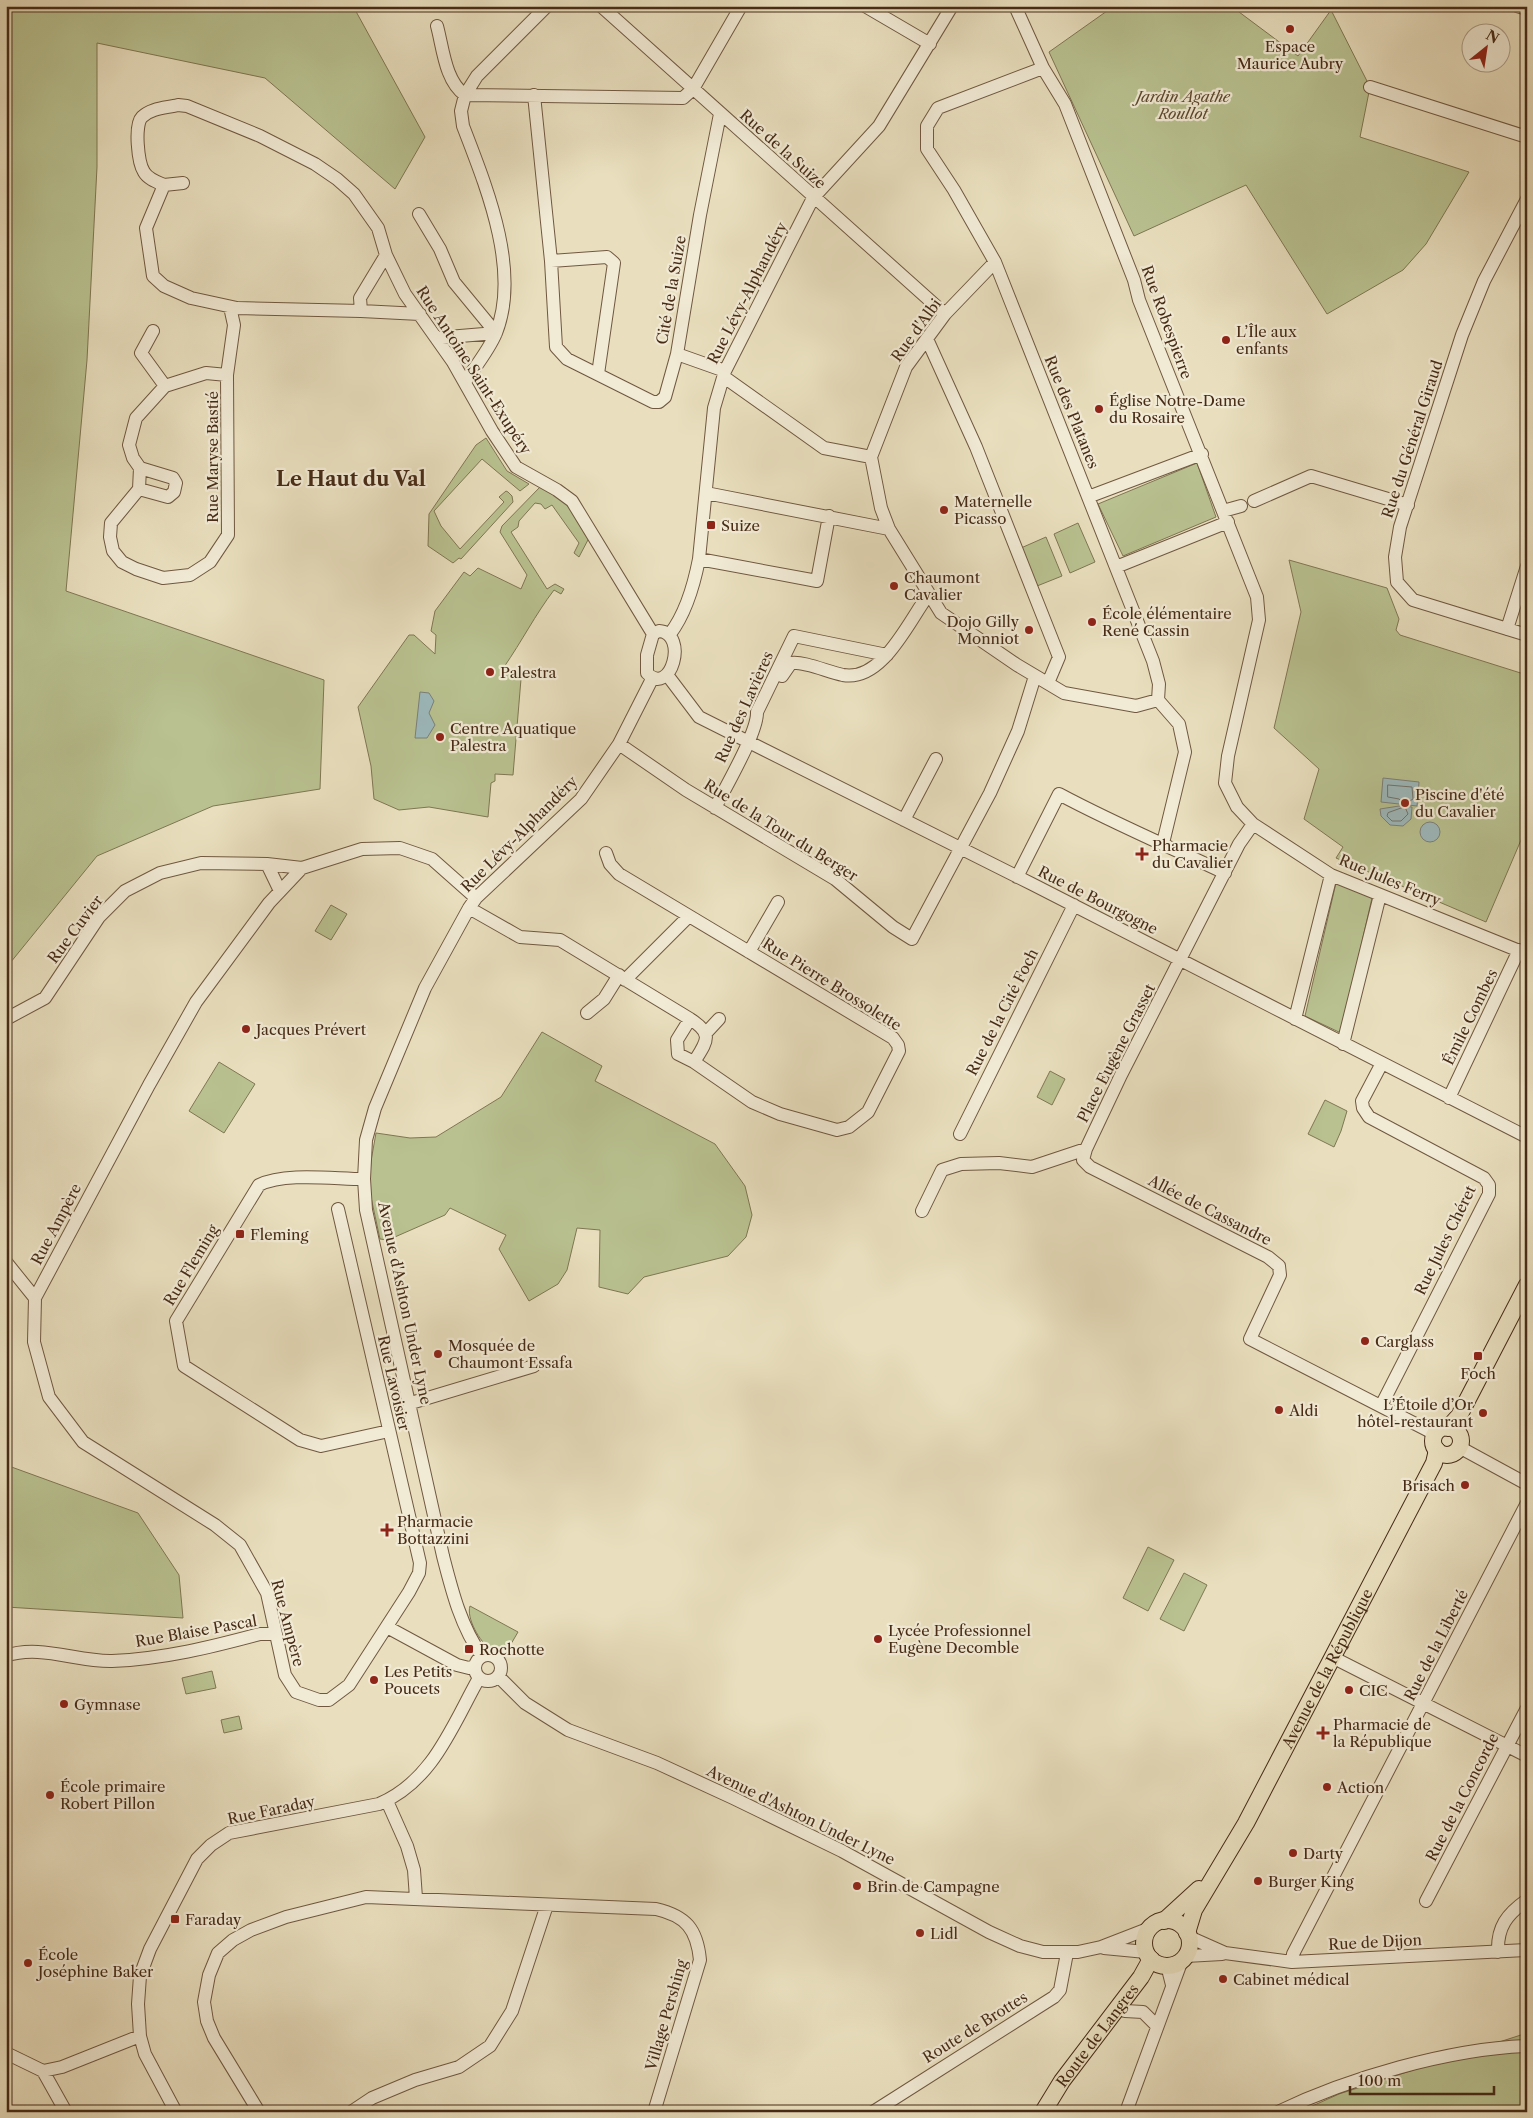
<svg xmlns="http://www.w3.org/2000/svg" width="1533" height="2118" font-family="'Libre Caslon Text',serif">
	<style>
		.green { fill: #b9c190; stroke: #807653 }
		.water { fill: #9db9bd; stroke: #7b807a }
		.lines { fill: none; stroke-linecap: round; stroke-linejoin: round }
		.shore { stroke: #72726a; stroke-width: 1 }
		.minor-casing { stroke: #705840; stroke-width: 14 }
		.major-casing { stroke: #472b16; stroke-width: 18 }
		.minor { stroke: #f1ead5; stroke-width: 12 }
		.major { stroke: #e9dfbe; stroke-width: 16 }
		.poi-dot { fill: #8f2418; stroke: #f1ead5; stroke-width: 2 }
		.labels { text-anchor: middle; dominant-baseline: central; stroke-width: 4.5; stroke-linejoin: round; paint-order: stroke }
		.poi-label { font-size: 15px; fill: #472b16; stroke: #f1ead5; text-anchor: start }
		.park-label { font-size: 15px; font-style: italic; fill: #5e492e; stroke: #f1ead5 }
		.street-label { font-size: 15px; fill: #472b16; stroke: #f1ead5 }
		.district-label { font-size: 20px; font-weight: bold; fill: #472b16; stroke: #f1ead5 }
	</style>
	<rect width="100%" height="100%" fill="#e9dfbe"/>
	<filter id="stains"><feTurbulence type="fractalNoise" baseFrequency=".004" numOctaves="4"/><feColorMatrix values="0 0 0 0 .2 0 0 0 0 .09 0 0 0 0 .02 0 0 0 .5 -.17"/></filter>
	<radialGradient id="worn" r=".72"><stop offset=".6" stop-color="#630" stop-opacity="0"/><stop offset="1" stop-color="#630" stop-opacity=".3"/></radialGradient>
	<path class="green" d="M6,6h347l72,131 -30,52 -130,-111 -168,-35v124l-10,193 -21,231 258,89 -4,109 -107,17 -116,50 -91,112z
		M1114,6h117l67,50 33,-46 39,77 -10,50 109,35 -43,72 -23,26 -76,44 -81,-129 -112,51 -85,-184z
		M486,438l21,33 22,13 -9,7 -38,-32 -48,52 7,15 19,23 44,-47 -5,-5 7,-6 2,1 4,4 1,6 -52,57 -2,-1 -6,5 -25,-17 1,-32 47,-69z
		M1197,463l19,54 -93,39 -25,-52z
		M541,486l24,14 25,36 -11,21 -5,-4 5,-10 -27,-38 -7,4 -4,-5 -6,-1 -16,18 -1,6 -7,5 36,57 8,-5 9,5 -3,5 -7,-4c-19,25 -32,51 -50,77l16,7 1,5 -8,96 -18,-1v7l-4,2 -3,34 -59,-10 -30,3 -25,-11 -3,-33 -13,-59 51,-72h5l21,19 1,-19 -5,-4 4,-20 29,-39 6,4 8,-8 43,21 6,-14 -27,-43 2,-6z
		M1078,523l17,39 -25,11 -16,-39z
		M1046,537l16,39 -25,10 -16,-38z
		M1289,560l98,28 12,31 -3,11 4,5 127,40v151l-41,96 -150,-64 7,-11 -39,-28 15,-50 -45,-41 27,-116z
		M1336,883l36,15 -31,135 -36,-17z
		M331,905l16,9 -16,26 -16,-9z
		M542,1032l60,34 -7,15 120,63 30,42 7,29 -6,22 -18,19 -84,21 -16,17 -29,-7 1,-57 -23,-2 -10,42 -9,14 -29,17 -30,-52 7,-14 -56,-27 -5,7 -57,25 -8,-1 -11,-51 2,-27 5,-28 34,5 26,-1 65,-40z
		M219,1062l36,22 -31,49 -35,-22z
		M1050,1071l15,8 -13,26 -15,-8z
		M1325,1100l22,11 -6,20 -7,16 -26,-13z
		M6,1465l132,48 41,62 4,43 -177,-11z
		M1148,1547l26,13 -26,51 -25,-13z
		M1184,1573l23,12 -23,46 -24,-12z
		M470,1606l48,26 -14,24c-4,-2 -10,-4 -14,-7 -10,-7 -24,-31 -20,-43z
		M212,1671l4,17 -30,6 -4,-16z
		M239,1716l3,13 -18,4 -3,-13z
		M1527,2033v79h-228l40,-18z"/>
	<path class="water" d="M420,692l9,1 5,8 -5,12 6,12 -8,13h-12z
		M1383,778l36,4 -2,24 -36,-4z
		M1399,806l13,1 -1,12 -8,7 -13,-1 -9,-9 -1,-7z
		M1420 832a10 10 0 1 1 20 0a10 10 0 1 1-20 0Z"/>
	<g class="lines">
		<path class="shore" d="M1388,785l24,2 1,12 -8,5 -6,-5 -11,-2z
			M1405,807l3,7 -7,7h-9l-5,-5 1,-3z"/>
		<defs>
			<path id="minor" d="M547,6l-70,70 -12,19 218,3 10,-9 48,-83
				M601,6l344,308
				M865,6l65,38
				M1015,6l28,62 22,36 69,176 5,20 118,297 2,23 -31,136 -3,27 12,24 16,17 78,51 196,79
				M1517,6l10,3
				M437,26c6,22 8,55 28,69l-4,16 2,15c23,60 58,144 33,207 -7,17 -21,34 -31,49
				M1043,68l-105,40 -11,18v23l27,41 41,72 158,399 6,23 -1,16 21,24 6,28 -22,91
				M1370,87l157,50
				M534,95l17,166 5,86 11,12 86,43h6l6,-5 12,-43 23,-139 20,-101
				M178,105l9,1 73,30 55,28 22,15 17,15 24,34 8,27 -26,43 1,13 -124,-3 -46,-10 -27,-12 -11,-10 -7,-48 18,-43c-7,-3 -16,-6 -20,-13 -6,-9 -10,-47 -2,-55 9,-9 24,-9 36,-12z
				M164,185l19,-2
				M1527,199l-43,82 -22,54 -62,192 -5,30 2,25 16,18 114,35
				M419,214l21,35 14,33 42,51
				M386,255l19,39 48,68 39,69 24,36 41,23 15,11 81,133
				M551,261l56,-4 7,6 -16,111
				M361,311l59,3
				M153,331l-12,22 24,33
				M436,338l60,-5
				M927,339l49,108 83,210 -11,26
				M677,354l48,17
				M227,375l-21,-2 -41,13 -29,32 -7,27 4,13 7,10 -1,21 -28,34 -1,14 3,14 9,11 14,7 27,9 27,-3 20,-13 18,-27 -1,-160 7,-50 -4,-18
				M724,377l100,71 47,9
				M871,457l10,51 8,21 52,84 76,52 47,28 72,13 22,-6
				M871,457l35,-90 39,-53 50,-52
				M139,489l29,8 6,-5 2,-9 -3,-5 -33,-10
				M706,493l183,36
				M1088,497l114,-43
				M1254,501l57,-25 97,29
				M1223,511l18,-5
				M699,559l118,22 12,-65
				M1116,567l112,-45
				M1507,629l20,-63
				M659,631c30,2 12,67 -12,42v-18l6,-21z
				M670,634c16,-21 24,-49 29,-75l15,-151 11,-37 88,-173 66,-72 73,-120
				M668,676l31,41 333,167 495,253
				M782,676l9,-13c13,-2 37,9 52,12 40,7 66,-55 86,-81
				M619,744l67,46 149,89 58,48 19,12 78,-146 28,-62 17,-55
				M715,808c10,-20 43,-76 42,-96l37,-76 93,19
				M904,820l32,-61
				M1253,824l-14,20 -118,231 -35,74 -3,11 7,7 178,90 11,9 1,9 -30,64 185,95
				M606,853l4,11 9,10 274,164 5,7 1,6 -31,61 -19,15 -12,3 -57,-16 -28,-12 -58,-40 -16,-8 -1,-14 13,-21c24,15 17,22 4,43
				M267,864l35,4
				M1017,877l42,-83c54,29 111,53 166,79
				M469,908l51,29 40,3 130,79
				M749,952l29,-50
				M625,980l64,-64
				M587,1013l17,-14 15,-24
				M6,1019l39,-21 54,-81 26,-26 35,-18 41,-10 66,1 13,27
				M1295,1019l36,-144
				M706,1033l13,-14
				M1343,1044l37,-149
				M1449,1098l70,-148
				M960,1134l114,-229
				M364,1179c-30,0 -79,-7 -105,6l-83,136 8,45 116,74 21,6 68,-15
				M338,1209l82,354 -1,10 -10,19 -60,93 -20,15h-10l-23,-8 -11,-17 -18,-82 -27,-48 -25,-20 -132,-83 -34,-45 -15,-55 1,-44 114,-213 47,-83 73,-99 33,-35 60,-19 38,-1 32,11 44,39
				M922,1211l20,-41 19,-6 38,-1 33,4 54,-18
				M6,1262l29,36
				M411,1403l123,-37
				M1381,1406l108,-212v-9l-5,-7 -115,-61 -6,-9 -1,-7 20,-38
				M1459,1447l68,37
				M387,1627l70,38 12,3 6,-2
				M475 1668a13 13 0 1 1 26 0a13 13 0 1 1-26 0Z
				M6,1656c33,-12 72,6 106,5 51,-2 100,-14 148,-27h14
				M482,1656c-21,-29 -30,-65 -39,-100l-77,-346 -2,-31 2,-39 9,-32 50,-120 44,-80 7,-10 105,-99 38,-55 33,-65
				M1332,1657l195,99
				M498,1676l27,27 43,27 89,33 76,35 109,53 147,81 31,14 23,6h35l23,-5 49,-19
				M387,1801l20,45 7,24 2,28
				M1426,1901l101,-193
				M1189,1937l36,16 67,9 235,-12
				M1104,1948l42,4
				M1498,1952c-1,-25 9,-38 29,-52
				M1186,1956l36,-2
				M1292,1962l1,-8 234,-451
				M1167,1965l5,20
				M1125,2011l18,1 14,14
				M6,2053l37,18 19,-4 78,-31
				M43,2071l23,41
				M176,2112l-31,-58 -5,-18 -2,-32 2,-28 10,-27 47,-90 14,-14 18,-12 150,-29c54,-23 73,-78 100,-126
				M259,2112l-45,-74 -7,-17 -3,-19 5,-27 9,-22 15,-13 18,-10 35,-13 80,-20 290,12c30,7 41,20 44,51l-46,152
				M351,2112l21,-14 43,-18 44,-13 31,-21 22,-35 35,-106
				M873,2112l181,-115 6,-7 7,-37
				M1126,2112l56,-152
				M1278,2112c71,-34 170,-63 249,-66"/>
			<g id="major">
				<circle cx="1447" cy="1441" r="14"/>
				<path d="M1448,1428l11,-12 68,-131"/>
				<circle cx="1167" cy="1943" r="23"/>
				<path d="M1164,1921l35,-32"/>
				<path id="s1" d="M1187,1933l7,-23 52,-87 188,-360 3,-13"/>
				<path id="s2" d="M1043,2112l19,-31 79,-104 10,-18"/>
			</g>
		</defs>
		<use href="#minor" class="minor-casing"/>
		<use href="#major" class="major-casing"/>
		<use href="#minor" class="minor"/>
		<use href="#major" class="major"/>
	</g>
	<g class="poi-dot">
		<circle cx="1290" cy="29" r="5"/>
		<circle cx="1226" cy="340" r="5"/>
		<circle cx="1099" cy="409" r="5"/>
		<circle cx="944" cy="510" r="5"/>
		<rect x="706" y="520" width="10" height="10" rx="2.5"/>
		<circle cx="894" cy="586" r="5"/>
		<circle cx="1092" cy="622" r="5"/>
		<circle cx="1029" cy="630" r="5"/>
		<circle cx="490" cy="672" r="5"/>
		<circle cx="440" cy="737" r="5"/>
		<circle cx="1405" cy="803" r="5"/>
		<path d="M1139.5 846.5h5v5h5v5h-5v5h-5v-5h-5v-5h5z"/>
		<circle cx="246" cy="1029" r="5"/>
		<rect x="235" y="1229" width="10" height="10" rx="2.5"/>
		<circle cx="1365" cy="1341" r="5"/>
		<circle cx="438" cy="1354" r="5"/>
		<rect x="1473" y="1351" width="10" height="10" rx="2.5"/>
		<circle cx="1279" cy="1410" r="5"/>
		<circle cx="1483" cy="1413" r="5"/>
		<circle cx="1465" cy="1485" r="5"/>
		<path d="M384.5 1522.5h5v5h5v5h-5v5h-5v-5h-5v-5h5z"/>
		<circle cx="878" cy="1639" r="5"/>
		<rect x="464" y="1644" width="10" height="10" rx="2.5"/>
		<circle cx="374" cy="1680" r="5"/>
		<circle cx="1349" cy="1690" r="5"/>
		<circle cx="64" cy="1704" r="5"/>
		<path d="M1320.5 1725.5h5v5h5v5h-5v5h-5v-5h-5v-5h5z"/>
		<circle cx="1327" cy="1787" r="5"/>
		<circle cx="50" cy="1795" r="5"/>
		<circle cx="1293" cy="1853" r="5"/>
		<circle cx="1258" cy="1881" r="5"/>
		<circle cx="857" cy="1886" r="5"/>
		<rect x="170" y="1914" width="10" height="10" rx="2.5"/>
		<circle cx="920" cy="1933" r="5"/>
		<circle cx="28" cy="1963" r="5"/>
		<circle cx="1223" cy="1979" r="5"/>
	</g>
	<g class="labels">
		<g class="poi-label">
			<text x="1290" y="46" text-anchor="middle">Espace<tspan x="1290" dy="17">Maurice Aubry</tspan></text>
			<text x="1236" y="331">L’Île aux<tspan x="1236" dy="17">enfants</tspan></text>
			<text x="1109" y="400">Église Notre-Dame<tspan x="1109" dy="17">du Rosaire</tspan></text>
			<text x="954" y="501">Maternelle<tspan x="954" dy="17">Picasso</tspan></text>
			<text x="721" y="525">Suize</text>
			<text x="904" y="577">Chaumont<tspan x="904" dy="17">Cavalier</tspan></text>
			<text x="1102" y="613">École élémentaire<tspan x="1102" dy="17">René Cassin</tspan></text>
			<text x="1019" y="621" text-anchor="end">Dojo Gilly<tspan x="1019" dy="17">Monniot</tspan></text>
			<text x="500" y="672">Palestra</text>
			<text x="450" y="728">Centre Aquatique<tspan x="450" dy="17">Palestra</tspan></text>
			<text x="1415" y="794">Piscine d'été<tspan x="1415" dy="17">du Cavalier</tspan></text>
			<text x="1152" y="845">Pharmacie<tspan x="1152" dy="17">du Cavalier</tspan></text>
			<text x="256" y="1029">Jacques Prévert</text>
			<text x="250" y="1234">Fleming</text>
			<text x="1375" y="1341">Carglass</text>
			<text x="448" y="1345">Mosquée de<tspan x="448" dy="17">Chaumont Essafa</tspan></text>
			<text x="1478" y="1373" text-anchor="middle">Foch</text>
			<text x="1473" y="1404" text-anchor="end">L’Étoile d’Or<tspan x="1473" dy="17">hôtel-restaurant</tspan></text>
			<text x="1289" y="1410">Aldi</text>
			<text x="1455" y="1485" text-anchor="end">Brisach</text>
			<text x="397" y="1521">Pharmacie<tspan x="397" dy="17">Bottazzini</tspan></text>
			<text x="888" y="1630">Lycée Professionnel<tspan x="888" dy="17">Eugène Decomble</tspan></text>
			<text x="479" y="1649">Rochotte</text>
			<text x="384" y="1671">Les Petits<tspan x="384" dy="17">Poucets</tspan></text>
			<text x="1359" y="1690">CIC</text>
			<text x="74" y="1704">Gymnase</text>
			<text x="1333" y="1724">Pharmacie de<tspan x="1333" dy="17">la République</tspan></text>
			<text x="60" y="1786">École primaire<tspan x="60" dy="17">Robert Pillon</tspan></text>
			<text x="1337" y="1787">Action</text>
			<text x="1303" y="1853">Darty</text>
			<text x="1268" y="1881">Burger King</text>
			<text x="867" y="1886">Brin de Campagne</text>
			<text x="185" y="1919">Faraday</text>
			<text x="930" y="1933">Lidl</text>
			<text x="38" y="1954">École<tspan x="38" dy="17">Joséphine Baker</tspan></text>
			<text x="1233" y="1979">Cabinet médical</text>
		</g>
		<g class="park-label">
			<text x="1183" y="96">Jardin Agathe<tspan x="1183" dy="17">Roullot</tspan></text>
		</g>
		<g class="street-label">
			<text transform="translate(783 149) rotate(42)">Rue de la Suize</text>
			<text transform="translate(671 290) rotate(-80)">Cité de la Suize</text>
			<text transform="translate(747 293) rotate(-63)">Rue Lévy-Alphandéry</text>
			<text transform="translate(1167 322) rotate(70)">Rue Robespierre</text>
			<text transform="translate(916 330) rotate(-54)">Rue d'Albi</text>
			<text transform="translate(474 370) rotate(57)">Rue Antoine Saint-Exupéry</text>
			<text transform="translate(1072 412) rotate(68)">Rue des Platanes</text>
			<text transform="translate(1412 439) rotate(-72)">Rue du Général Giraud</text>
			<text transform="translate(212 457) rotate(-90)">Rue Maryse Bastié</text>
			<text transform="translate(744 707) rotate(-66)">Rue des Lavières</text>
			<text transform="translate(781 830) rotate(32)">Rue de la Tour du Berger</text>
			<text transform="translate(519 834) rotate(-45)">Rue Lévy-Alphandéry</text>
			<text transform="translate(1390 880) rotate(23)">Rue Jules Ferry</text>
			<text transform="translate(1098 900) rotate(27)">Rue de Bourgogne</text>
			<text transform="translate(75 929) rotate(-53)">Rue Cuvier</text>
			<text transform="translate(832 984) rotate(32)">Rue Pierre Brossolette</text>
			<text transform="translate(1002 1012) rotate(-63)">Rue de la Cité Foch</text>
			<text transform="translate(1470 1017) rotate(-64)">Émile Combes</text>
			<text transform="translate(1116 1053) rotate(-63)">Place Eugène Grasset</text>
			<text transform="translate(1210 1210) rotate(27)">Allée de Cassandre</text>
			<text transform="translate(56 1224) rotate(-62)">Rue Ampère</text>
			<text transform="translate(1445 1240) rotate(-64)">Rue Jules Chéret</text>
			<text transform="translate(191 1265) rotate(-59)">Rue Fleming</text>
			<text transform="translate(405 1303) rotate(78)">Avenue d'Ashton Under Lyne</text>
			<text transform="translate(394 1383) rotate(77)">Rue Lavoisier</text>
			<text transform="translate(288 1623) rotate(75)">Rue Ampère</text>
			<text transform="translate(196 1631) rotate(-10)">Rue Blaise Pascal</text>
			<text transform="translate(1436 1645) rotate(-63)">Rue de la Liberté</text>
			<text stroke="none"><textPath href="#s1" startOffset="300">Avenue de la République</textPath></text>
			<text transform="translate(1462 1797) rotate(-63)">Rue de la Concorde</text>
			<text transform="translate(271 1810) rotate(-12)">Rue Faraday</text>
			<text transform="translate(801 1815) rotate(26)">Avenue d'Ashton Under Lyne</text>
			<text transform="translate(1375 1942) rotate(-3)">Rue de Dijon</text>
			<text transform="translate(666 2015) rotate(-74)">Village Pershing</text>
			<text transform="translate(975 2027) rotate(-32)">Route de Brottes</text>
			<text stroke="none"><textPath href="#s2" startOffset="94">Route de Langres</textPath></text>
		</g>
		<g class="district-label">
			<text x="351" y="479">Le Haut du Val</text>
		</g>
	</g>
	<rect width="1533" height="2118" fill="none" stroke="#e9dfbe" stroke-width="25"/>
	<rect x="8" y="8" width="1518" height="2103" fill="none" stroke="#472b16" stroke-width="2.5"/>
	<rect x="12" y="12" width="1508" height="2093" fill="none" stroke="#472b16"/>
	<g transform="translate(1486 48) rotate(30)"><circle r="24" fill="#f1ead5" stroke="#ad9e89"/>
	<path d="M0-4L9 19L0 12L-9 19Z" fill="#8f2418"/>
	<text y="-8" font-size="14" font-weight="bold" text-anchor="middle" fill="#472b16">N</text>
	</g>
	<path d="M1350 2086v8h144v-8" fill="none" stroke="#472b16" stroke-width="2.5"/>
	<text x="1358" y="2086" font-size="15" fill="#472b16" stroke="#f1ead5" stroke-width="4" paint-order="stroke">100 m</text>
	<rect width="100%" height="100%" filter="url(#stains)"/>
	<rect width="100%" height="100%" fill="url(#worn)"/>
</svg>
